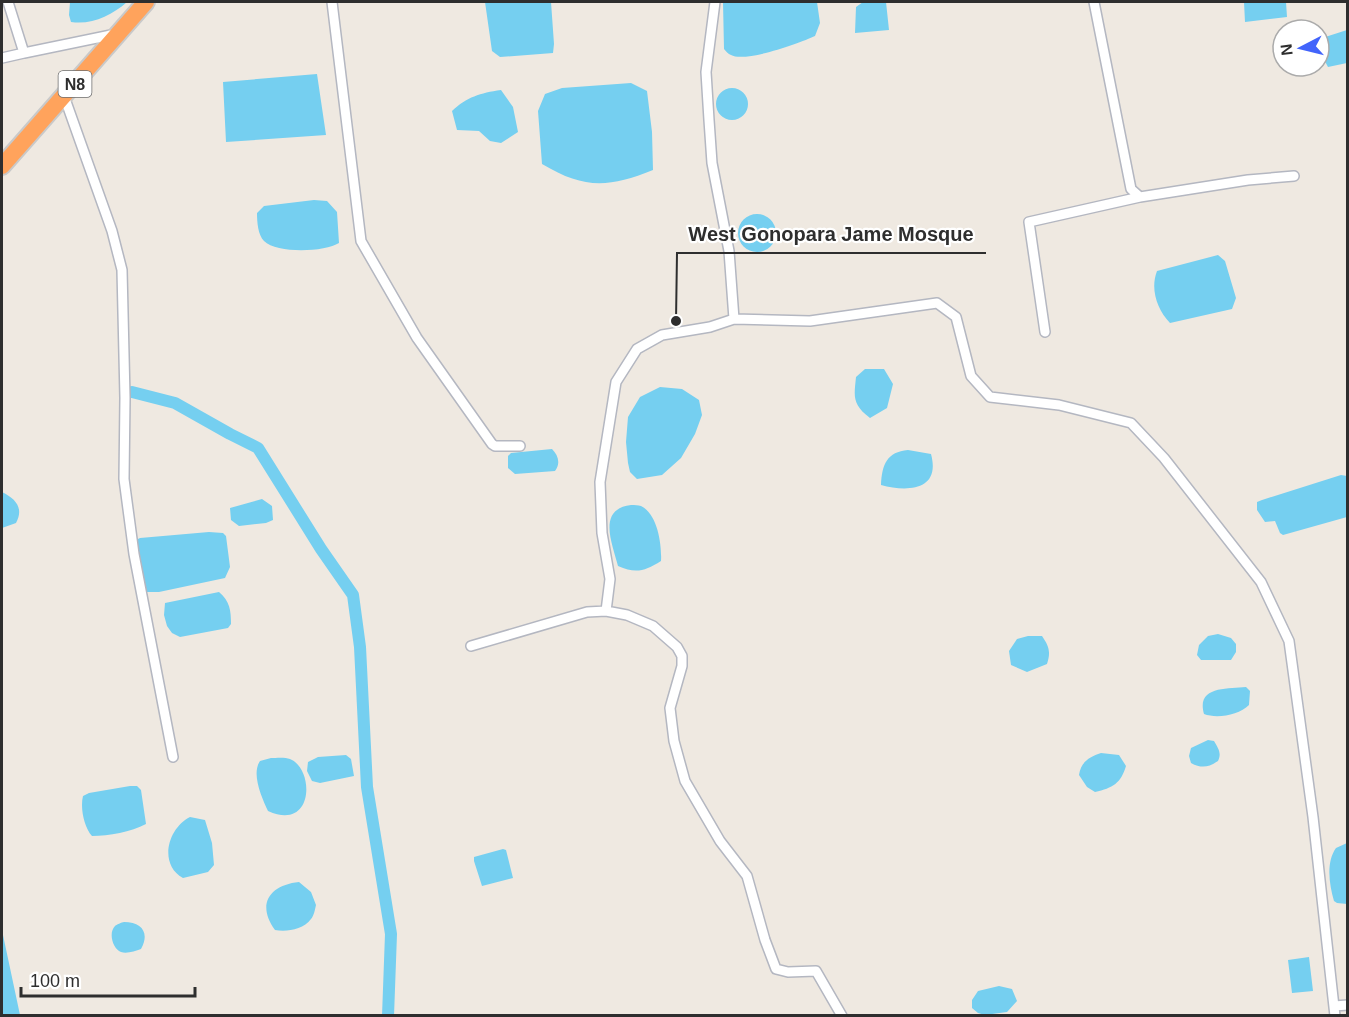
<svg xmlns="http://www.w3.org/2000/svg" width="1349" height="1017" font-family="Helvetica,sans-serif">
	<style>
		.water { fill: #75cff0 }
		.lines { fill: none; stroke-linecap: round; stroke-linejoin: round }
		.canal { stroke: #75cff0; stroke-width: 12 }
		.street-casing { stroke: #b4b7c1; stroke-width: 12 }
		.highway-casing { stroke: #c9c9c9; stroke-width: 20 }
		.street { stroke: #fff; stroke-width: 9 }
		.highway { stroke: #ffa35c; stroke-width: 16 }
		.labels { text-anchor: middle; dominant-baseline: central; stroke-width: 4.5; stroke-linejoin: round; paint-order: stroke }
		.shield { fill: #fff; stroke: #6d6d6d; stroke-width: 1.5 }
		.shield-label { font-size: 16px; font-weight: bold; fill: #2e2e2e }
		.leader { fill: none; stroke: #2e2e2e; stroke-width: 2 }
		.callout-dot { fill: #2e2e2e; stroke: #fff; stroke-width: 2 }
		.callout-label { font-size: 20px; text-anchor: middle; font-weight: bold; fill: #2e2e2e; stroke: #fff; stroke-width: 4.5; stroke-linejoin: round; paint-order: stroke }
	</style>
	<rect width="100%" height="100%" fill="#efe9e1"/>
	<path class="water" d="M70,2h57c-16,14 -35,23 -56,20l-2,-7z
		M485,2h66l3,42 -1,9 -53,4 -8,-6z
		M723,2h94l3,21 -5,13c-15,7 -70,27 -84,19 -3,-1 -5,-4 -7,-6z
		M863,2h23l3,28 -34,3 1,-26z
		M1244,2h42l1,15 -42,5z
		M1347,30v33l-19,4 -9,-17v-11z
		M317,74l9,61 -100,7 -3,-60z
		M631,83l16,8 5,41 1,38c-45,18 -69,19 -111,-6l-4,-53 7,-17 17,-6z
		M716 104a16 16 0 1 1 32 0a16 16 0 1 1-32 0Z
		M501,90l12,17 5,25 -17,11 -11,-2 -11,-10 -22,-1 -5,-19c15,-14 28,-18 49,-21z
		M314,200l13,1 10,11 2,31c-14,9 -62,11 -75,-2 -6,-6 -7,-19 -7,-28l7,-7z
		M738 233a19 19 0 1 1 38 0a19 19 0 1 1-38 0Z
		M1218,255l7,6 11,37 -4,11 -62,14c-13,-14 -20,-34 -13,-52z
		M865,369h19l9,15 -6,24 -17,10c-18,-14 -16,-21 -14,-41z
		M660,387l22,2 17,11 3,15 -7,19 -14,24 -19,17 -25,4 -7,-7 -2,-9 -2,-21 2,-25 12,-20z
		M552,449c6,6 9,14 3,22l-40,3 -7,-6v-12l3,-3z
		M908,450l23,4c10,37 -24,38 -50,31 1,-21 6,-33 27,-35z
		M1341,475l6,1v41l-64,18 -3,-2 -5,-12 -10,1 -8,-12v-8l5,-2z
		M2,492c14,7 22,16 14,31l-14,5z
		M262,499l10,7 1,14 -7,3 -27,3 -8,-6 -1,-12z
		M631,505c4,0 7,0 10,1 17,8 21,40 20,55 -16,10 -25,13 -43,5 -6,-23 -21,-57 13,-61z
		M209,532l14,1 3,3 4,31 -5,11 -66,14h-14l-9,-52 4,-2z
		M219,592c11,9 12,19 12,32l-3,4 -48,9 -8,-4 -5,-7 -3,-11 1,-12z
		M1218,634l13,4 5,6v8l-5,8h-30l-4,-5 2,-10 9,-9z
		M1028,636h14c7,10 9,16 5,28l-20,8 -16,-7 -2,-14 8,-12z
		M1246,687l4,4 -1,14c-10,10 -32,14 -45,9 -8,-28 23,-25 42,-27z
		M1208,740l6,1c4,7 8,12 4,20 -9,6 -16,8 -27,2l-2,-7 2,-8z
		M1101,753l18,2 7,11c-5,17 -13,22 -31,26l-8,-5 -8,-12c2,-13 10,-18 22,-22z
		M346,755l5,4 3,17 -34,7 -8,-2 -5,-10 1,-9 10,-5z
		M271,758c5,0 14,-1 19,1 25,10 24,73 -22,52 -6,-13 -17,-37 -8,-50z
		M130,786h7l4,4 5,34c-15,8 -37,12 -54,12 -8,-9 -12,-28 -9,-40l6,-3z
		M190,817l15,3 7,23 2,22 -6,7 -25,6c-25,-14 -15,-50 7,-61z
		M1347,843v61l-10,-1 -3,-2c-5,-17 -8,-39 2,-53z
		M503,849l3,1 7,28 -31,8 -8,-25v-4z
		M299,882l12,10 5,13c-1,4 -2,11 -5,14 -8,11 -25,13 -36,11 -19,-26 -5,-45 24,-48z
		M124,922c18,0 26,11 17,27 -6,2 -14,5 -20,3 -8,-3 -13,-19 -6,-26 1,-1 7,-4 9,-4z
		M3,935l17,80h-18z
		M1309,957l4,34 -21,2 -4,-33z
		M999,986l13,3 5,12 -10,11 -22,3 -7,-2 -6,-5v-8l6,-9z"/>
	<g class="lines">
		<path class="canal" d="M132,392l43,11 55,31 28,14 63,101 32,46 7,52 7,140 24,147 -3,82"/>
		<defs>
			<path id="street" d="M8,2l16,51 92,-19
				M332,2l29,239 56,97 75,106 3,2h25
				M715,2l-9,70 3,48 3,43 17,88 5,68
				M1094,2l37,187 9,8 108,-17 46,-4
				M2,58l22,-5
				M64,96l48,135 10,39 3,128 -1,81 10,75 39,203
				M1045,332l-16,-110 111,-25
				M606,611l4,-32 -8,-46 -2,-51 16,-100 21,-33 25,-14 48,-8 24,-8 76,2 127,-18 19,14 15,59 19,21 69,8 72,18 33,35 97,124 28,59 24,176 22,199
				M471,646l116,-34 19,-1 21,4 26,11 24,21 5,9v10l-12,42 4,33 11,40 35,60 27,35 18,64 11,29 12,3 28,-1 26,45
				M1334,1006l14,-1"/>
			<path id="highway" d="M2,166l144,-164"/>
		</defs>
		<use href="#street" class="street-casing"/>
		<use href="#highway" class="highway-casing"/>
		<use href="#street" class="street"/>
		<use href="#highway" class="highway"/>
	</g>
	<g class="labels">
		<rect class="shield" x="58.5" y="71" width="33" height="26" rx="4.5"/>
		<g class="shield-label">
			<text x="75" y="84">N8</text>
		</g>
	</g>
	<path class="leader" d="M676 321L677 253H986"/>
	<circle class="callout-dot" cx="676" cy="321" r="6"/>
	<g class="callout-label">
		<text x="831" y="241">West Gonopara Jame Mosque</text>
	</g>
	<rect width="1349" height="1017" fill="none" stroke="#2e2e2e" stroke-width="6"/>
	<g transform="translate(1301 48) rotate(263)"><circle r="28" fill="#ffffff" stroke="#ababab" stroke-width="1.5"/>
	<path d="M0-4.5L10 22L0 15L-10 22Z" fill="#4264fb"/>
	<text y="-9" font-size="16" font-weight="bold" text-anchor="middle" fill="#2e2e2e">N</text>
	</g>
	<path d="M21 987v9h174v-9" fill="none" stroke="#2e2e2e" stroke-width="3"/>
	<text x="30" y="987" font-size="18" fill="#2e2e2e" stroke="#ffffff" stroke-width="4.5" paint-order="stroke">100 m</text>
</svg>
